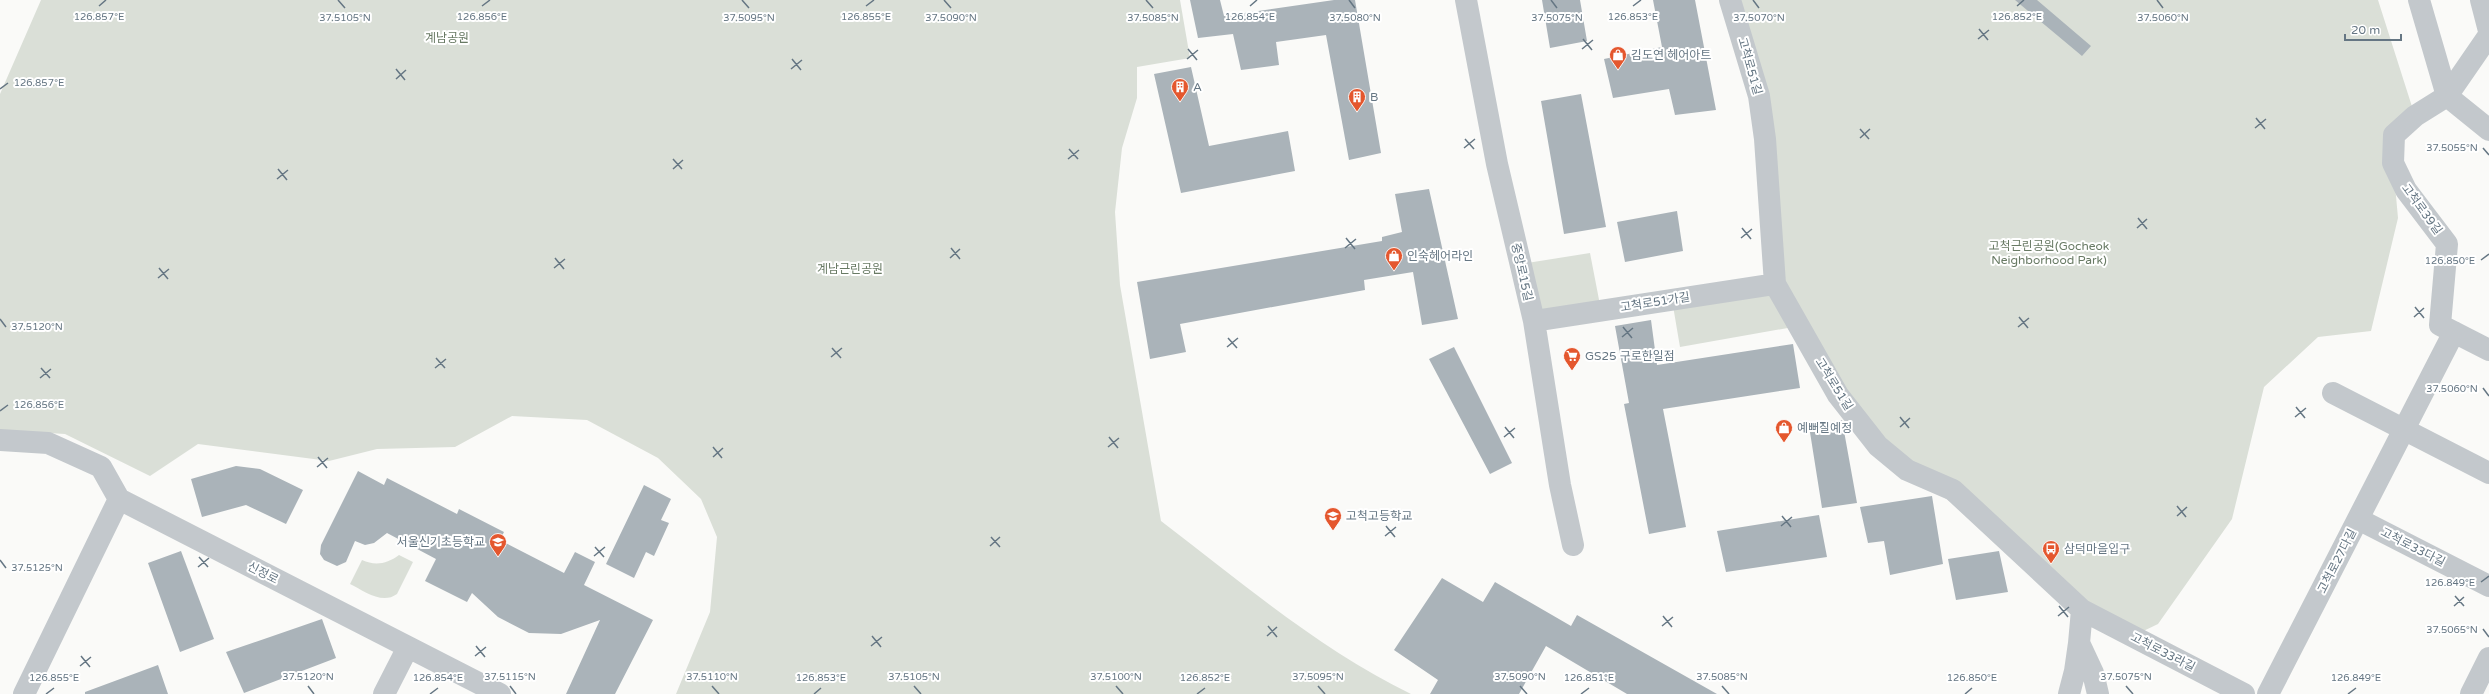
<svg xmlns="http://www.w3.org/2000/svg" width="2489" height="694" font-family="'Varela Round','Noto Sans KR',sans-serif">
	<style>
		.green { fill: #dadfd7 }
		.building { fill: #aab3b9 }
		.lines { fill: none; stroke-linecap: round; stroke-linejoin: round }
		.minor { stroke: #c3c8cc; stroke-width: 22 }
		.ticks { fill: none; stroke: #657683; stroke-width: 1.5 }
		.labels { text-anchor: middle; dominant-baseline: central; stroke-width: 4; stroke-linejoin: round; paint-order: stroke }
		.park-label { font-size: 12px; fill: #687a64; stroke: #fff }
		.poi-label { font-size: 12px; fill: #657683; stroke: #fff; text-anchor: start }
		.street-label { font-size: 12px; fill: #657683; stroke: #fff }
		.ticks-label { font-size: 10px; text-anchor: middle; fill: #657683; stroke: #fff; stroke-width: 4; stroke-linejoin: round; paint-order: stroke }
	</style>
	<rect width="100%" height="100%" fill="#fafaf8"/>
	<path class="green" d="M41,0h1139l10,58 -53,9v31l-15,50 -7,64 5,73 41,236c80,61 159,129 250,173h-735l34,-82 7,-75 -16,-38 -43,-41 -71,-38 -75,-4 -57,31 -78,2 -48,12 -131,-17 -48,32 -85,-42 -65,-4v-336z
		M1730,0h648l37,116 -22,47 5,55 -27,113 -53,6 -54,50 -32,132 -74,105 -25,12 -226,-166 -108,-144 -119,21 -8,-47 103,-16 -6,-80z
		M1590,253l11,57 -67,11 -13,-57z
		M399,555l14,7 -16,32c-15,11 -33,-3 -47,-10l12,-24c13,6 25,4 37,-5z"/>
	<path class="building" d="M1190,0h30l4,16 110,-16h21l26,153 -32,7 -23,-125 -50,7 3,23 -38,5 -8,-36 -35,4z
		M1542,0h38l7,41 -37,7z
		M1653,0h42l21,110 -41,5 -6,-26 -56,9 -9,-39 58,-12z
		M2015,0h22l54,46 -9,10z
		M1191,67l18,79 79,-15 7,40 -114,22 -27,-119z
		M1581,94l25,133 -42,7 -23,-133z
		M1429,189l29,130 -36,6 -9,-53 -49,8 1,10 -185,34 6,28 -36,7 -13,-77 245,-41v-4l20,-5 -7,-38z
		M1677,211l6,40 -58,11 -8,-40z
		M1651,320l6,45 136,-21 7,44 -137,21 23,118 -37,7 -25,-130 5,-1 -14,-77z
		M1454,347l58,116 -22,11 -61,-115z
		M1842,420l15,83 -35,5 -13,-82z
		M236,466l24,3 43,21 -17,34 -40,-19 -44,12 -11,-38z
		M358,471l26,14 3,-7 70,36 2,-5 45,23 -4,8 64,33 11,-21 20,10 -11,23 69,35 -38,74h-49l34,-74 -39,14 -32,-1 -31,-16 -26,-24 -5,9 -42,-21 11,-22 -49,-26 -13,10 -9,2 -10,-4 -9,21 -9,4 -13,-6 -4,-6 1,-9z
		M644,485l27,14 -10,21 8,3 -15,33 -8,-4 -12,26 -28,-14z
		M1932,496l11,68 -53,11 -6,-34 -16,2 -8,-36z
		M1819,515l8,42 -101,15 -9,-41z
		M181,551l33,88 -34,13 -32,-89z
		M1999,551l9,41 -52,8 -8,-41z
		M1442,578l41,24 12,-20 76,44 6,-11 140,79h-90l-81,-48 -27,48h-89l8,-14 -44,-30z
		M322,619l14,39 -92,35 -18,-41z
		M158,665l10,29h-83v-2z"/>
	<g class="lines">
		<path class="minor" d="M1466,0l31,164 37,157 26,164 13,60
			M1730,0l29,96 6,43 10,145 63,111 40,51 29,24 46,20 129,120 162,84
			M2419,0l28,96 42,34
			M2481,0l8,31
			M2489,35l-42,61 -32,20 -21,19 -1,28 13,27 41,54 -7,81 49,25
			M1534,321l241,-37
			M2333,393l156,80
			M0,440l48,3 53,24 18,32 381,195
			M2358,519l131,67
			M2082,610l-3,33 14,30 5,21
			M24,694l95,-195
			M384,694l24,-47
			M2069,694l6,-23 4,-28
			M2268,694l186,-362
			M2471,694l18,-36"/>
	</g>
	<path class="ticks" d="M338,0l7,8M742,0l7,8M944,0l7,8M1146,0l7,8M1349,0l6,8M1551,0l6,8M1753,0l6,8M2157,0l6,8M99,6l7,-6M482,6l8,-6M866,6l8,-6M1250,6l7,-6M1633,6l8,-6M2017,6l7,-6M1979,29l9,11M1583,39l9,11M1978,39l11,-9M1188,49l9,11M1582,49l11,-9M792,59l9,11M1187,59l11,-9M396,69l9,11M791,69l11,-9M396,79l10,-9M0,89l8,-6M2256,118l9,11M2255,128l11,-9M1860,129l9,10M1860,138l10,-9M1465,139l9,10M1464,148l11,-9M2483,148l6,7M1069,149l9,10M673,159l9,10M1068,159l11,-9M278,169l9,11M673,169l10,-9M277,179l11,-9M2138,218l9,11M1742,228l9,11M2137,228l10,-9M1346,238l9,11M1741,238l11,-9M951,248l9,11M1345,248l11,-9M555,258l9,11M950,258l10,-9M2481,260l8,-6M159,268l9,11M554,268l11,-9M158,278l11,-9M2415,307l9,11M2019,317l9,11M2414,317l10,-9M0,319l6,8M1623,327l9,11M2018,327l11,-9M1622,337l11,-9M1228,338l9,10M1227,347l11,-9M832,348l9,10M831,357l11,-9M436,358l9,10M41,368l9,10M435,368l11,-9M40,378l11,-9M2483,388l6,8M2296,407l9,11M0,411l8,-6M1900,417l9,11M2295,417l11,-9M1505,427l9,11M1900,427l10,-9M1109,437l9,11M1504,437l11,-9M713,447l9,11M1108,447l11,-9M318,457l9,11M713,457l10,-9M317,467l11,-9M2177,506l9,11M1782,516l9,11M2177,516l10,-9M1386,526l9,11M1781,526l11,-9M1385,536l11,-9M991,537l9,10M990,546l10,-9M595,547l9,10M594,556l11,-9M199,557l9,10M0,560l6,8M198,567l11,-9M2481,582l8,-6M2455,596l9,10M2059,606l9,11M2454,606l10,-9M1663,616l9,11M2058,616l11,-9M1268,626l9,11M1662,626l11,-9M2483,629l6,8M872,636l9,11M1267,636l10,-9M476,646l9,11M871,646l11,-9M81,656l9,11M475,656l11,-9M80,666l11,-9M308,686l6,8M510,686l6,8M712,686l7,8M914,686l7,8M1116,686l7,8M1318,686l7,8M1520,686l7,8M1722,686l7,8M2126,686l7,8M46,694l8,-6M430,694l8,-6M814,694l7,-6M1197,694l8,-6M1581,694l8,-6M1965,694l7,-6M2348,694l8,-6"/>
	<defs>
		<symbol id="shop-pin" viewBox="-11 -11 22 30"><path d="M0 17L-7.5 6A9.5 9.5 0 1 1 7.5 6Z" fill="#e4572e" stroke="#fff"/><path d="M-5-2.5h2.3a2.7 3.5 0 0 1 5.4 0H5L5.5 6h-11ZM-1.5-2.5h3a1.5 2.3 0 0 0-3 0Z" fill="#fff"/></symbol>
		<symbol id="building-pin" viewBox="-11 -11 22 30"><path d="M0 17L-7.5 6A9.5 9.5 0 1 1 7.5 6Z" fill="#e4572e" stroke="#fff"/><path d="M-4-6H4V6H1V3H-1V6H-4ZM-2.5-4.3h1.7v1.8h-1.7ZM.8-4.3h1.7v1.8H.8ZM-2.5-1h1.7V.8h-1.7ZM.8-1h1.7V.8H.8Z" fill="#fff"/></symbol>
		<symbol id="supermarket-pin" viewBox="-11 -11 22 30"><path d="M0 17L-7.5 6A9.5 9.5 0 1 1 7.5 6Z" fill="#e4572e" stroke="#fff"/><path d="M-6-5.5h2.5l.6 2H6L4.5 2H-2.5L-4.4-4H-6ZM-1.5 3.2a1.3 1.3 0 1 0 .1 0ZM3 3.2a1.3 1.3 0 1 0 .1 0Z" fill="#fff"/></symbol>
		<symbol id="school-pin" viewBox="-11 -11 22 30"><path d="M0 17L-7.5 6A9.5 9.5 0 1 1 7.5 6Z" fill="#e4572e" stroke="#fff"/><path d="M0-5L7-2L0 1L-7-2ZM-4 1L0 2.5L4 1V4Q0 6-4 4Z" fill="#fff"/></symbol>
		<symbol id="bus-pin" viewBox="-11 -11 22 30"><path d="M0 17L-7.5 6A9.5 9.5 0 1 1 7.5 6Z" fill="#e4572e" stroke="#fff"/><path d="M-5-6H5V4H4V6H2V4H-2V6H-4V4H-5ZM-3.5-4V0h7V-4ZM-3.5 1.2v1.5H-2V1.2ZM2 1.2v1.5H3.5V1.2Z" fill="#fff"/></symbol>
	</defs>
	<g fill-rule="evenodd">
		<use href="#shop-pin" x="1608" y="45" width="20" height="27"/>
		<use href="#building-pin" x="1170" y="77" width="20" height="27"/>
		<use href="#building-pin" x="1347" y="87" width="20" height="27"/>
		<use href="#shop-pin" x="1384" y="246" width="20" height="27"/>
		<use href="#supermarket-pin" x="1562" y="346" width="20" height="27"/>
		<use href="#shop-pin" x="1774" y="418" width="20" height="27"/>
		<use href="#school-pin" x="1323" y="506" width="20" height="27"/>
		<use href="#school-pin" x="488" y="532" width="20" height="27"/>
		<use href="#bus-pin" x="2041" y="539" width="20" height="27"/>
	</g>
	<g class="labels">
		<g class="park-label">
			<text x="447" y="38">계남공원</text>
			<text x="2049" y="246">고척근린공원(Gocheok<tspan x="2049" dy="14">Neighborhood Park)</tspan></text>
			<text x="850" y="269">계남근린공원</text>
		</g>
		<g class="poi-label">
			<text x="1631" y="55">김도연 헤어아트</text>
			<text x="1193" y="87">A</text>
			<text x="1370" y="97">B</text>
			<text x="1407" y="256">인숙헤어라인</text>
			<text x="1585" y="356">GS25 구로한일점</text>
			<text x="1797" y="428">예뻐질예정</text>
			<text x="1346" y="516">고척고등학교</text>
			<text x="485" y="542" text-anchor="end">서울신기초등학교</text>
			<text x="2064" y="549">삼덕마을입구</text>
		</g>
		<g class="street-label">
			<text transform="translate(1750 66) rotate(74)">고척로51길</text>
			<text transform="translate(2422 209) rotate(54)">고척로39길</text>
			<text transform="translate(1522 272) rotate(77)">중앙로15길</text>
			<text transform="translate(1655 302) rotate(-9)">고척로51가길</text>
			<text transform="translate(1834 384) rotate(58)">고척로51길</text>
			<text transform="translate(2413 547) rotate(27)">고척로33다길</text>
			<text transform="translate(2337 561) rotate(-63)">고척로27다길</text>
			<text transform="translate(263 573) rotate(27)">신정로</text>
			<text transform="translate(2163 652) rotate(27)">고척로33라길</text>
		</g>
	</g>
	<g class="ticks-label">
		<text x="99" y="20">126.857°E</text>
		<text x="482" y="20">126.856°E</text>
		<text x="866" y="20">126.855°E</text>
		<text x="1250" y="20">126.854°E</text>
		<text x="1633" y="20">126.853°E</text>
		<text x="2017" y="20">126.852°E</text>
		<text x="345" y="21">37.5105°N</text>
		<text x="749" y="21">37.5095°N</text>
		<text x="951" y="21">37.5090°N</text>
		<text x="1153" y="21">37.5085°N</text>
		<text x="1355" y="21">37.5080°N</text>
		<text x="1557" y="21">37.5075°N</text>
		<text x="1759" y="21">37.5070°N</text>
		<text x="2163" y="21">37.5060°N</text>
		<text x="39" y="86">126.857°E</text>
		<text x="2452" y="151">37.5055°N</text>
		<text x="2450" y="264">126.850°E</text>
		<text x="37" y="330">37.5120°N</text>
		<text x="2452" y="392">37.5060°N</text>
		<text x="39" y="408">126.856°E</text>
		<text x="37" y="571">37.5125°N</text>
		<text x="2450" y="586">126.849°E</text>
		<text x="2452" y="633">37.5065°N</text>
		<text x="308" y="680">37.5120°N</text>
		<text x="510" y="680">37.5115°N</text>
		<text x="712" y="680">37.5110°N</text>
		<text x="914" y="680">37.5105°N</text>
		<text x="1116" y="680">37.5100°N</text>
		<text x="1318" y="680">37.5095°N</text>
		<text x="1520" y="680">37.5090°N</text>
		<text x="1722" y="680">37.5085°N</text>
		<text x="2126" y="680">37.5075°N</text>
		<text x="54" y="681">126.855°E</text>
		<text x="438" y="681">126.854°E</text>
		<text x="821" y="681">126.853°E</text>
		<text x="1205" y="681">126.852°E</text>
		<text x="1589" y="681">126.851°E</text>
		<text x="1972" y="681">126.850°E</text>
		<text x="2356" y="681">126.849°E</text>
	</g>
	<path d="M2345 34v6h56v-6" fill="none" stroke="#657683" stroke-width="2"/>
	<text x="2351" y="34" font-size="12" fill="#657683" stroke="#ffffff" stroke-width="3" paint-order="stroke">20 m</text>
</svg>
